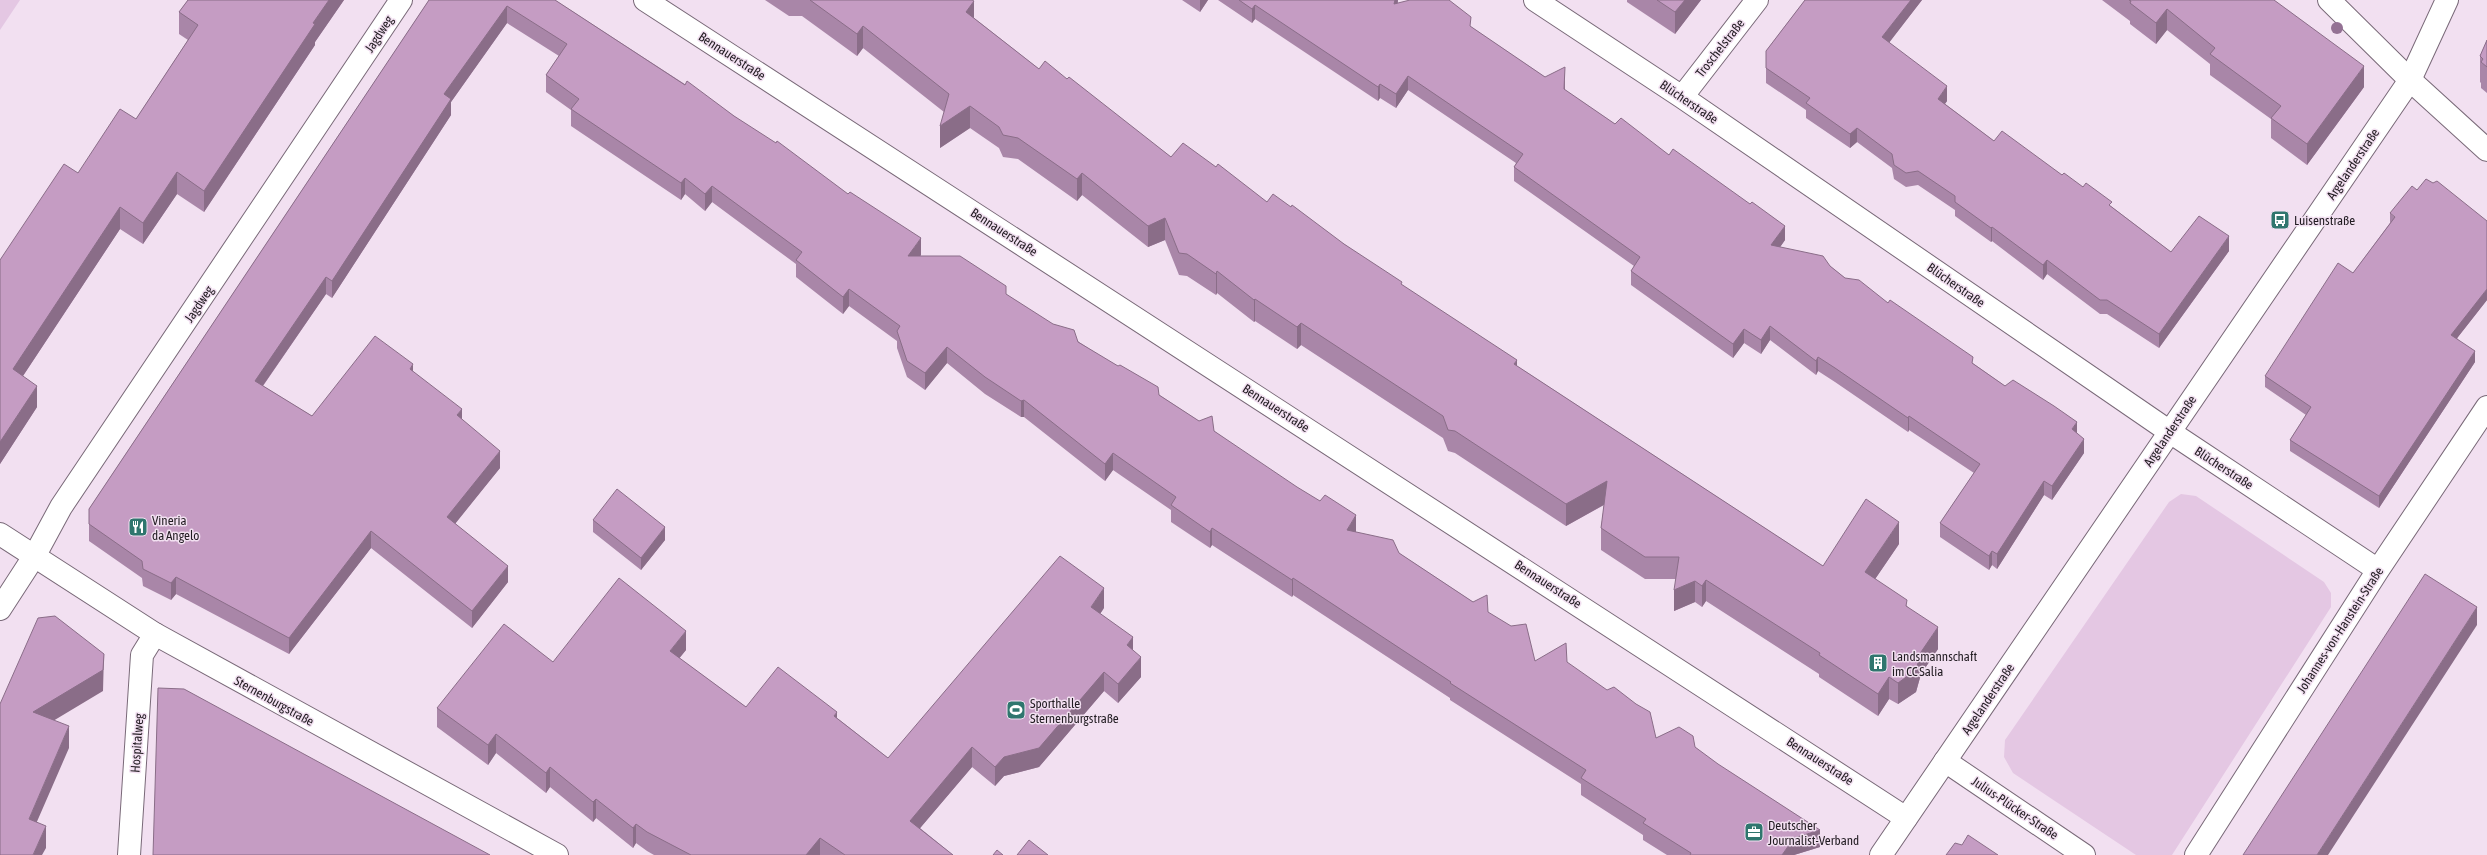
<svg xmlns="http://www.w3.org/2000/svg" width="2487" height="855" font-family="'Asap Condensed',sans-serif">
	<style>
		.green { fill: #e4c7e3 }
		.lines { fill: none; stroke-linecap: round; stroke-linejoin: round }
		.minor-casing { stroke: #796978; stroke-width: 24 }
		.tertiary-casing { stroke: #796978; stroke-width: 24 }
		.minor { stroke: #fff; stroke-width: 22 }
		.tertiary { stroke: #fff; stroke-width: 22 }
		.tree { fill: #947194 }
		.wall { fill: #a986a8 }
		.shaded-wall { fill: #8a6d88 }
		.building { fill: #c59cc3; stroke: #8a6d88 }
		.labels { text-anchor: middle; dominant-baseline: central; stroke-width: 3; stroke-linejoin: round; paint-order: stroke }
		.street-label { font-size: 13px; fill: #221c22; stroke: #f2e0f1 }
		.poi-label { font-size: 13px; fill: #221c22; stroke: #f2e0f1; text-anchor: start }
	</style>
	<rect width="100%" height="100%" fill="#f2e0f1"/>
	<path class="green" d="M0,0h20l-20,30z
		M2181,494l15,2 128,86 7,11v14l-159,248h-36l-123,-82 -9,-16 1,-17 164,-238z"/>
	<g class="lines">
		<defs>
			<path id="minor" d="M645,0l1261,818
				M1535,0l147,97 488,335 208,138
				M2329,0l81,80 77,70
				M1682,97l75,-97
				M0,609l35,-54 26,-48 340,-507
				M1945,761l139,94
				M129,855l13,-200 13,-21
				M2196,855l182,-285 109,-163"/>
			<path id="tertiary" d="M0,534l155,100 402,221
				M1881,855l529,-775 37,-80"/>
		</defs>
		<use href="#minor" class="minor-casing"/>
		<use href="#tertiary" class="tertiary-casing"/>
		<use href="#minor" class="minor"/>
		<use href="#tertiary" class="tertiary"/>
	</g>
	<circle class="tree" cx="2337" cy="28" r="6"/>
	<path class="wall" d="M188,0h156l-29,42v3l-111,167 -27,-18 -34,50 -23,-15 -97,147 14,31 -37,57v-204l78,-87 58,-54 52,-79 -9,-6v-22z
		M429,0h126l179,116 187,139 -1,1 86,38 208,137 142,101 43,21 89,59 47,49 32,1 89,76 39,9 125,100 -26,8h-127l-24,-15v-5l-62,-40v-11l-131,-84v-2l-157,-103 -1,2 -80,-52 -2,3 -39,-26v-12l-58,-40 -8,11 -81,-64h-3l-36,-23 -38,-31 -22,27 -18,-13 -10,-29v-7l-48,-35 -6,8 -47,-37v-13l-84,-62 -7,9 -20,-17 -4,6 -110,-74v-16l-25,-18v-17l13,-19 -52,-33 -56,79v13l-119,183 -6,-4 -63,92 49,30 101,-44 49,47 38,49 -45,55 53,59 -36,46 -101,-80 -82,106 -113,-60 -5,6 -28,-14 -1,-8 -53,-37v-32z
		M765,0h207l2,18 65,51 28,10 104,78 45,10 51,35 77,42 173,122 306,200 76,-22 -24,35 32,27 31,43 -17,25 -5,18 -18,12 -9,-5 -11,17 -59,-39v-3l-113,-73 -4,6 -7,-5 -21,9 2,-32h-31l-44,-29v-22l3,-23 -38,21 -111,-73 -7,-2 -5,-13 -142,-93 -4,4 -42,-28 -1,1 -37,-29 -1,2 -29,-19 -8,-1 -14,-35 -17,7 -66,-52 -5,6 -59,-42 -15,-2 -4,-9 -29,-20 -30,20 4,-36 -81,-64 -6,8 -55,-40h-13z
		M1182,0h26l-8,12z
		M1218,0h180v3l73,24 74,50 20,4v9l50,34 54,31 116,85 -5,7 50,19 15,12 43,25 117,83 72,47 7,20 -32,47 -8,-5 -47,74 -5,-4 -3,5 -49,-33v-14l34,-50 -65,-43 -1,2 -73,-50 -17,-11 -2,4 -46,-35 -9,14 -17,-11 -11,15 -102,-73v-14l3,-5 -120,-85v-14l2,-4 -108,-73 -12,18 -16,-10 -2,3 -123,-82 -3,4z
		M1627,0h74l-26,34 -48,-32z
		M1805,0h117l-33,42 58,59 -2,3 49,37 68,34 21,12 29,20 59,45 58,-1 -70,97 -52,-34h-7l-53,-40 -4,6 -51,-39 -1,1 -36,-26v-6l-37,-25 -12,2 -12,-8 -2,-11 -35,-26 -7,6 -44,-30v-8l-40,-27v-32z
		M2102,0h172l90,87 -57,78 -36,-27v-19l-61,-44v-11l-43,-34 -11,14 -26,-20v-3z
		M2487,40v53l-6,-5v-5l-1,-1v-26z
		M2390,213l97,87 -30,38 18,24 -96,146 -89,-57v-11l16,-25 -41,-28v-11l88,-103 37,-50z
		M593,520l72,20 -24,30 -48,-38z
		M1104,608l-4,6 33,37 8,26 -23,26 -14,-12 -65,76 -35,9 -9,10 -23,-19 -52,61 33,27h-299l-7,-4 -11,-8 -3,5 -37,-30 -3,4 -43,-35 -4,6 -50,-40 -8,12 -51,-38v-19l116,-46 133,-12 -7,8 67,49 91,11 51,40z"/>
	<path class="shaded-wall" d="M329,0h15l-29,42v3l-111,167v-21l109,-168z
		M1200,0h8l-8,12z
		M1395,0h3l-4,18v-14z
		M1685,0h16l-26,34v-22z
		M1911,0h11l-40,52v-15z
		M974,1v22l-8,-11z
		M1255,5v14l-3,4v-14z
		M507,6v17l-56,79v13l-119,183v-17l112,-187z
		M2167,9v21l-11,14v-21z
		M863,26v22l-6,8v-22z
		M2364,66v21l-57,78v-21z
		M1565,67v14l-1,22v-14z
		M1408,76v14l-12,18v-14z
		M1380,84v14l-2,3v-14z
		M1947,86v15l-9,12v-14z
		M970,106v22l-30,20v-22z
		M1857,128v14l-7,6v-14z
		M177,172v22l-34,50v-21z
		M1082,173v22l-5,6v-22z
		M685,178v16l-4,6v-17z
		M712,186v16l-7,9v-17z
		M120,207v22l-107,162v-22z
		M1165,218v22l-17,7v-21z
		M1785,226v14l-14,20v-15z
		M1992,227v14l-1,1v-14z
		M2229,236v15l-70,97v-14z
		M921,238v17l-13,18v-17z
		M2047,260v14l-4,6v-15z
		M1217,271v22l-1,2v-21z
		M326,277v17l-71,103v-16z
		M849,289v17l-6,8v-17z
		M2487,289v11l-36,46v-11z
		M1255,299v22l-1,1v-22z
		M1301,323v22l-4,4v-22z
		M1770,326v14l-9,14v-14z
		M1744,329v14l-11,15v-14z
		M947,347v16l-22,27v-17z
		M2475,351v11l-96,146v-12z
		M1818,357v14l-2,4v-14z
		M1517,360v21l-3,-17z
		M413,364v17l-3,-12z
		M37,386v21l-37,57v-22z
		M1024,400v17h-3v-16z
		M462,409v17l-5,-11z
		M1909,416v14l-1,2v-14z
		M2077,422v14l-5,-7z
		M2084,439v14l-32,47v-14z
		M500,451v17l-53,66v-17z
		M1113,453v17l-8,11v-17z
		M1607,481v22l-41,23v-22z
		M2044,481v14l-47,74v-15z
		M1356,515v17l-9,15v-17z
		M1899,522v22l-34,50v-22z
		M665,527v13l-24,30v-12z
		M1212,528v17l-2,3v-16z
		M371,531v17l-82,106v-16z
		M1992,551v14l-3,5v-14z
		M508,566v16l-36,46v-17z
		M176,577v17l-5,6v-17z
		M1293,578v17l-1,2v-17z
		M1706,580v21l-4,6v-21z
		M1695,581v21l-21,9v-21z
		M1104,588v20l-13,19v-20z
		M2477,607v18l-149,230h-11z
		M1938,627v22l-17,25 -5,18 -18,12v-21l23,-31z
		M686,631v19l-16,20v-19z
		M1133,637v20l-6,-12z
		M104,654l-1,37 -70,42v-21z
		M1141,657v20l-23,26v-19z
		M1104,672v19l-65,76 -35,9 -9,10v-19l9,-10z
		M1889,677v22l-11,17v-22z
		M837,712v19l-3,-15z
		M69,726v22l-40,92v-21z
		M496,734v19l-8,12v-20z
		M972,747v20l-62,73v-19z
		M550,767v20l-4,6v-20z
		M596,799v19l-3,4v-20z
		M636,824v19l-3,5v-20z
		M46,826v22l-4,7h-9z
		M1820,830v17l-26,8h-12l12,-17z
		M820,838v17h-14z"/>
	<path class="building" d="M188,0h141l-16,23 2,1 -111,167 -27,-19 -34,51 -23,-16 -107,162 24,17 -37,56v-182l64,-96 14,9 42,-64 16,10 62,-94 -19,-13z
		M429,0h126l130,85 2,-4 47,35 42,27 1,-2 71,53 2,-2 71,46 -13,18h52l46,30v8l47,30 21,6 4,12 40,24 2,-1 38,22 1,8 40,26 13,-5 2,15 83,56 23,14 5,-6 31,20 -9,15 46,10 6,13 74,49 14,-7 1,17 23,14 15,-2 9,37 31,-18 1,19 40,28 7,-3 22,17 14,8 6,26 23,-11 14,9 2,11 23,17 102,66 -26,8 -12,17h-92l1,-2 -48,-30 3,-4 -65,-41 5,-8 -136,-87 1,-1 -158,-104 -1,2 -80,-52 -2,4 -39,-27 5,-8 -63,-44 -8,11 -81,-64 -3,1 -36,-24 -38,-30 -22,26 -18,-12 -10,-30 3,-5 -51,-37 -6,8 -47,-37 6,-8 -90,-66 -7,8 -20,-16 -4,5 -110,-74 8,-10 -33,-24 21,-31 -60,-38 -63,88 7,5 -119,182 -6,-4 -71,104 57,35 63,-80 38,28 -3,5 52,40 -5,6 43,36 -53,66 61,49 -36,45 -101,-80 -82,107 -113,-61 -5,6 -28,-14 -1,-8 -53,-37v-15z
		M810,0h162l2,1 -8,11 73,57 6,-8 22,18 2,-2 102,80 12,-14 33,24 2,-3 49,38 6,-8 18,13 1,-2 52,39 58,38 -1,2 116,76 -3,4 309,202 43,-67 33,23 -34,50 42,28 -1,6 32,21 -17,25 -5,18 -18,13 -9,-6 -11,17 -59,-39 1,-2 -114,-73 -4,6 -7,-5 -21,9 5,-33h-34l-44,-29 6,-47 -41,23 -111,-73 -7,-1 -5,-14 -142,-93 -4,4 -42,-28 -1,1 -37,-29 -1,3 -29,-20 -8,-1 -14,-35 -17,8 -66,-53 -5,6 -59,-41 -15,-3 -4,-8 -29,-21 -30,20 9,-32 -86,-68 -6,8z
		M1239,0h156l-1,4 16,-4h39l22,17 -1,9 75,51 20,-10 -1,22 51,35 6,-6 48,37 4,-6 77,55 2,-2 33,24 -14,19 52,11 7,10 15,12 14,2 29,23 2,-3 83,57 -1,6 33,23 8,-6 41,26 23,16 -5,7 12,10 -32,47 -8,-5 -47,73 -5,-3 -3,5 -49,-33 40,-59 -71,-48 -1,2 -73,-50 -17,-11 -2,4 -46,-35 -9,14 -17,-11 -11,15 -102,-73 9,-14 -126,-90 9,-13 -115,-78 -12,18 -16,-10 -2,3 -123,-82 -3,4z
		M1657,0h28l-10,12z
		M1805,0h106l-29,37 65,49 -9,13 56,42 8,-10 60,44 2,-2 19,14 3,-4 26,19 -3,3 62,47 28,-36 30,20 -70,98 -52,-34h-7l-53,-40 -4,5 -51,-38 -1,1 -36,-26v-6l-37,-25 -12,2 -12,-8 -2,-11 -35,-26 -7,6 -44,-31 4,-5 -44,-30v-17z
		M2129,0h145l90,66 -57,78 -36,-26 10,-12 -71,-52 5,-6 -48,-39 -11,14 -26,-20 1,-2z
		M2487,40v27l-6,-5 2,-3 -3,-3z
		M2426,179l7,4 4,-2 50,40v68l-36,46 24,16 -96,145 -89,-56 21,-33 -46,-31 73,-113 15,10 42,-56 -5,-4 22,-27 5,4z
		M617,489l48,38 -24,31 -48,-38z
		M1060,556l44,32 -13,19 42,30 -6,8 14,12 -23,27 -14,-12 -65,76 -35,9 -9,10 -23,-20 -62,74 43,34h-108l-25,-17 -14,17h-115l-44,-23 -11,-8 -3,4 -37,-29 -3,3 -43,-35 -4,6 -50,-39 -8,11 -51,-37 67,-84 49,38 66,-84 67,53 -16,20 76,56 32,-40 59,45 -3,4 54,42z
		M2425,574l52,33 -160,248h-74z
		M55,616l49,38 -1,16 -70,42 36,14 -40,93 17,7 -13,29h-33v-151l38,-86z
		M158,688l26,1 306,166h-337z
		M1968,835l30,20h-52l9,-12 7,2z
		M1029,840l19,15h-31z
		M997,850l6,5h-10z"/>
	<defs>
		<symbol id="bus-square" viewBox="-11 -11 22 22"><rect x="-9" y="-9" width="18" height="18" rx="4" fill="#2f766e" stroke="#f2e0f1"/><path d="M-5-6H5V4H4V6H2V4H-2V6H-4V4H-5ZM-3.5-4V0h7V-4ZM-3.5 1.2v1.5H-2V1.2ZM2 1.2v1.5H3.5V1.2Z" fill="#fff"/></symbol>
		<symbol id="restaurant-square" viewBox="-11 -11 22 22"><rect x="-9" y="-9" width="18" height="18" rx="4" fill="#2f766e" stroke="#f2e0f1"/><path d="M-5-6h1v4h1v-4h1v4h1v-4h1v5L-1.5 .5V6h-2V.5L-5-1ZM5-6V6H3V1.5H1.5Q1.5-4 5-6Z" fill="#fff"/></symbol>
		<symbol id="building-square" viewBox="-11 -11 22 22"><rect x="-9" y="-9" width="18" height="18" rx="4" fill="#2f766e" stroke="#f2e0f1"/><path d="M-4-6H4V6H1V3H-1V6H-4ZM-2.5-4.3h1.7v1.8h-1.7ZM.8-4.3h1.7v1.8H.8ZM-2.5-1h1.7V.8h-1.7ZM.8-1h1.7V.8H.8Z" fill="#fff"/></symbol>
		<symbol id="stadium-square" viewBox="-11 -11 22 22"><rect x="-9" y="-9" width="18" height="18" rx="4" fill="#2f766e" stroke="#f2e0f1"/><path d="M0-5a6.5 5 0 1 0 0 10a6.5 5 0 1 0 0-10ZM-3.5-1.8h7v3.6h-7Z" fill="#fff"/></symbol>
		<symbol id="office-square" viewBox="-11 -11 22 22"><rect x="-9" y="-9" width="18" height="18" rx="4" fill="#2f766e" stroke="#f2e0f1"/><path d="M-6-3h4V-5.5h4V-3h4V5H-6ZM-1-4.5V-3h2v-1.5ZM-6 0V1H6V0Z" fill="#fff"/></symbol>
	</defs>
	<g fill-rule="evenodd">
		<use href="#bus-square" x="2269" y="209" width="22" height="22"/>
		<use href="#restaurant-square" x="127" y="516" width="22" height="22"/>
		<use href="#building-square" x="1867" y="652" width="22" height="22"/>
		<use href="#stadium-square" x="1005" y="699" width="22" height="22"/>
		<use href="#office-square" x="1743" y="821" width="22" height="22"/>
	</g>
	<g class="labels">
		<g class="street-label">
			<text transform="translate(379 34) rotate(-57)">Jagdweg</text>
			<text transform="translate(1720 48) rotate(-52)">Troschelstraße</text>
			<text transform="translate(732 56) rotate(33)">Bennauerstraße</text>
			<text transform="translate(1689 102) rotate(34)">Blücherstraße</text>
			<text transform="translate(2353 164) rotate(-56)">Argelanderstraße</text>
			<text transform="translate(1004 232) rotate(33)">Bennauerstraße</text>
			<text transform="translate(1956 285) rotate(35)">Blücherstraße</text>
			<text transform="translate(199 304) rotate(-56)">Jagdweg</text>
			<text transform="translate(1276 408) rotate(33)">Bennauerstraße</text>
			<text transform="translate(2170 431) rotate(-56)">Argelanderstraße</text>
			<text transform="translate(2224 468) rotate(33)">Blücherstraße</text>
			<text transform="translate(1548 584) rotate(33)">Bennauerstraße</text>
			<text transform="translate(2340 630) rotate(-57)">Johannes-von-Hanstein-Straße</text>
			<text transform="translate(1988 699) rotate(-56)">Argelanderstraße</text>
			<text transform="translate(274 701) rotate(29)">Sternenburgstraße</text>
			<text transform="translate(137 743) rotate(-86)">Hospitalweg</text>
			<text transform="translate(1820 761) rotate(33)">Bennauerstraße</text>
			<text transform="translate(2015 808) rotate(34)">Julius-Plücker-Straße</text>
		</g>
		<g class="poi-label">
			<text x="2294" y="220">Luisenstraße</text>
			<text x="152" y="520">Vineria<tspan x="152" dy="15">da Angelo</tspan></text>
			<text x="1892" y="656">Landsmannschaft<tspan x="1892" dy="15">im CC Salia</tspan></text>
			<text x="1030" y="703">Sporthalle<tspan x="1030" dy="15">Sternenburgstraße</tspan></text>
			<text x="1768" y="825">Deutscher<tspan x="1768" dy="15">Journalist-Verband</tspan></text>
		</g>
	</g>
</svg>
